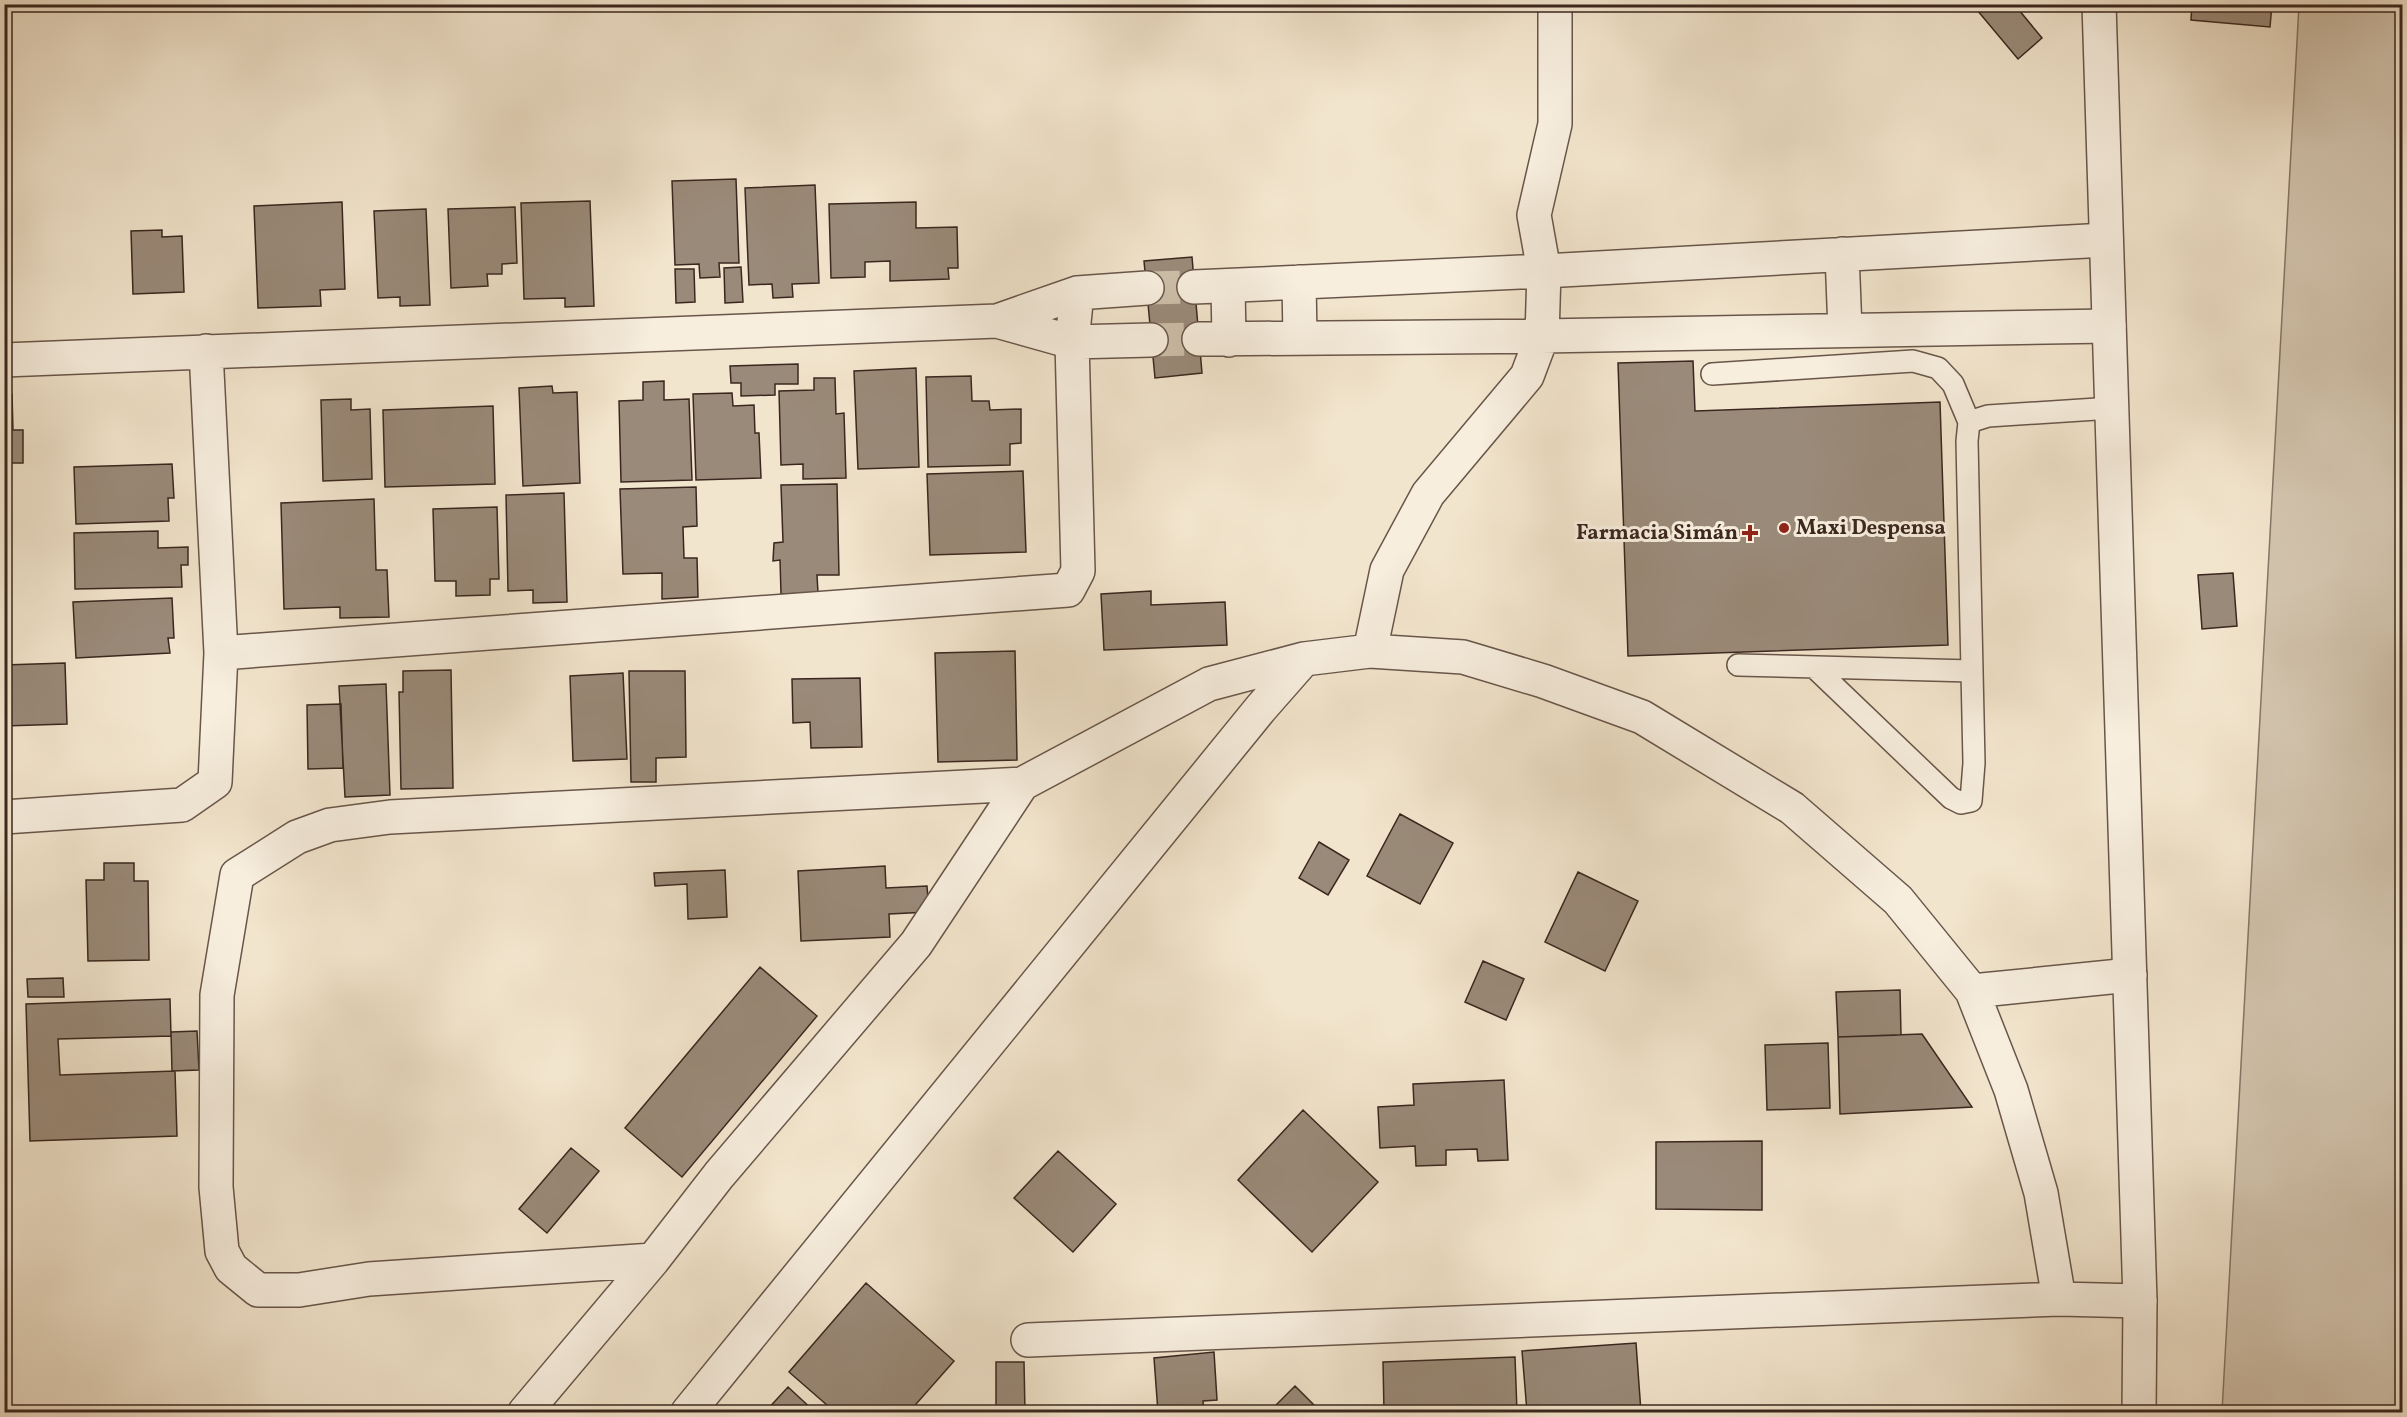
<svg xmlns="http://www.w3.org/2000/svg" width="2407" height="1417" font-family="Vollkorn,serif">
	<style>
		.green { fill: #d3c5af; stroke: #877667; stroke-width: 1.5 }
		.building { fill: #9a8a79; stroke: #3b271f; stroke-width: 1.5 }
		.lines { fill: none; stroke-linecap: round; stroke-linejoin: round }
		.minor-tunnel { stroke: #cdbfaa; stroke-width: 33; stroke-dasharray: 33 16; stroke-linecap: butt }
		.service-casing { stroke: #69564a; stroke-width: 24 }
		.minor-casing { stroke: #69564a; stroke-width: 36 }
		.tertiary-casing { stroke: #69564a; stroke-width: 36 }
		.service { stroke: #f7eede; stroke-width: 21 }
		.minor { stroke: #f7eede; stroke-width: 33 }
		.tertiary { stroke: #f7eede; stroke-width: 33 }
		.poi-dot { fill: #8f2418; stroke: #f7eede; stroke-width: 2 }
		.labels { text-anchor: middle; dominant-baseline: central; stroke-width: 6; stroke-linejoin: round; paint-order: stroke }
		.poi-label { font-size: 21px; font-weight: bold; fill: #3b271f; stroke: #f7eede; text-anchor: start }
	</style>
	<rect width="100%" height="100%" fill="#f2e5cd"/>
	<filter id="stains"><feTurbulence type="fractalNoise" baseFrequency=".00333" numOctaves="4"/><feColorMatrix values="0 0 0 0 .2 0 0 0 0 .09 0 0 0 0 .02 0 0 0 .5 -.17"/></filter>
	<radialGradient id="worn" r=".72"><stop offset=".6" stop-color="#630" stop-opacity="0"/><stop offset="1" stop-color="#630" stop-opacity=".3"/></radialGradient>
	<path class="green" d="M2299,5h103v1407h-180z"/>
	<path class="building" d="M1972,4h42l28,34 -24,21z
		M2192,4h80l-2,23 -79,-7z
		M736,179l3,84h-20l1,14 -20,1 -1,-14 -24,1 -3,-84z
		M815,185l4,98 -27,1 1,13 -20,1 -1,-14 -23,1 -4,-97z
		M590,201l4,105 -29,1v-9l-41,1 -3,-96z
		M342,202l3,87 -25,1 1,16 -63,2 -4,-102z
		M916,202v26l41,-1 1,41h-10l1,11 -59,2v-20l-25,1v15l-34,1 -2,-74z
		M515,207l2,56 -15,1v10h-15l1,12 -37,2 -3,-79z
		M426,209l4,96 -30,1v-9l-22,1 -4,-87z
		M162,230v7l20,-1 2,56 -51,2 -2,-63z
		M1192,257l10,116 -47,5 -11,-117z
		M741,267l2,35 -18,1 -1,-35z
		M675,269h19l1,33 -19,1z
		M1693,361l2,50 245,-9 8,243 -320,11 -10,-293z
		M798,364v20h-23v11l-34,1v-13h-10l-1,-17z
		M916,368l3,99 -61,2 -4,-98z
		M971,376l1,25h17l1,9 31,-1v34l-11,1v21l-82,2 -2,-90z
		M814,378h21l1,36 8,-1 2,65 -43,1v-15l-22,1 -2,-74 35,-1z
		M664,381v19l25,-1 3,81 -71,2 -2,-81 24,-1v-18z
		M552,386l1,7 24,-1 3,91 -57,3 -4,-98z
		M732,393l1,13 21,-1 1,28h4l2,45 -65,2 -3,-86z
		M4,394h8l1,36h10v33h-19z
		M351,399v11l19,-1 2,70 -49,2 -2,-81z
		M493,406l2,78 -110,3 -2,-77z
		M172,464l2,34h-6l1,23 -93,3 -2,-57z
		M1023,471l3,81 -96,3 -3,-81z
		M837,484l2,91h-22l1,18 -37,1 -1,-34 -7,1 1,-18 9,-1 -2,-57z
		M696,487l1,39 -14,1 1,31h13l1,39 -36,2v-26l-39,1 -3,-85z
		M564,493l3,109 -34,1v-13l-25,1 -2,-96z
		M374,499l2,71h11l2,47 -49,1v-11l-56,2 -3,-106z
		M497,507l2,72h-9v16l-34,1v-15h-21l-2,-72z
		M158,531v17l30,-1v18h-7l1,22 -107,2 -1,-56z
		M2233,573l4,53 -35,3 -4,-54z
		M1151,591v14l74,-3 2,43 -123,5 -3,-56z
		M172,598l2,40h-6l2,15 -94,5 -3,-56z
		M1015,651l2,109 -79,2 -3,-109z
		M65,663l2,61 -63,2v-61z
		M451,670l2,118 -52,1 -2,-97h4v-21z
		M629,671h56l1,86 -30,1v24h-25z
		M623,673l4,86 -54,2 -3,-85z
		M860,678l2,69 -51,1 -1,-26 -17,1 -1,-44z
		M386,684l4,111 -45,2 -6,-111z
		M341,704l2,64 -35,1 -1,-64z
		M1400,814l53,29 -33,61 -53,-28z
		M1319,842l30,18 -21,35 -29,-17z
		M104,863h30v18h14l1,79 -61,1 -2,-81h18z
		M885,866l1,22 41,-2 2,26 -40,2 1,23 -89,4 -3,-70z
		M725,870l2,47 -39,2 -1,-35 -32,2 -1,-13z
		M1578,872l60,29 -33,70 -60,-29z
		M1483,961l41,18 -18,41 -41,-18z
		M760,967l57,49 -135,161 -57,-49z
		M63,978l1,19h-36l-1,-18z
		M1900,990l1,45 -63,2 -2,-45z
		M170,999l1,37 -113,3 2,36 115,-4 2,65 -147,5 -4,-137z
		M197,1031l2,39 -27,1 -1,-39z
		M1922,1034l50,73 -132,7 -2,-77z
		M1828,1043l2,65 -63,2 -2,-65z
		M1504,1080l4,80 -30,1 -1,-12 -31,1v15l-30,1 -1,-20 -35,2 -2,-41 36,-2 -1,-21z
		M1303,1110l75,72 -66,70 -74,-72z
		M1762,1141v69l-106,-1v-67z
		M571,1148l28,23 -52,62 -28,-24z
		M1058,1151l58,53 -43,48 -59,-54z
		M866,1283l88,78 -45,51h-74l-46,-40z
		M1636,1343l5,69h-114l-5,-61z
		M1214,1352l3,48 -14,1 1,11h-46l-4,-54z
		M1515,1357l2,55h-133l-1,-50z
		M996,1362h28l1,50h-29z
		M1295,1386l26,26h-52z
		M788,1387l27,25h-50z
		M1775,1409v3h-70z"/>
	<g class="lines">
		<path class="minor-tunnel" d="M1147,288l47,-1
			M1151,340l48,-1"/>
		<defs>
			<path id="service" d="M1712,374l201,-13 25,7 15,16 16,38
				M1738,665l234,6
				M1814,667l137,131 10,5 10,-2 3,-38 -7,-322 2,-19 19,-6 124,-8"/>
			<path id="minor" d="M1842,254l3,76
				M1299,282l1,56
				M1228,286l1,54
				M1194,287l350,-16 562,-31
				M997,321l75,21 79,-2
				M1199,339l343,-3 567,-10
				M4,360l993,-39 80,-28 70,-5
				M1370,651l17,-81 41,-76 99,-118 15,-40 2,-65 -10,-56 21,-91v-120
				M221,653l847,-63 10,-19 -6,-229 5,-49
				M4,817l178,-12 33,-23 6,-129 -15,-302
				M1972,991l158,-16
				M653,1260l-284,19 -70,11h-41l-27,-22 -9,-17 -6,-64 1,-192 20,-120 60,-38 33,-12 60,-8 632,-33 187,-100 95,-25 66,-8 93,6 80,24 99,36 150,91 106,92 74,91 39,99 30,103 18,106
				M1028,1340l1031,-41 81,2
				M525,1412l128,-152 66,-85 197,-231 106,-160
				M688,1412l573,-704 43,-49"/>
			<path id="tertiary" d="M2099,4l41,1297 -1,111"/>
		</defs>
		<use href="#service" class="service-casing"/>
		<use href="#minor" class="minor-casing"/>
		<use href="#tertiary" class="tertiary-casing"/>
		<use href="#service" class="service"/>
		<use href="#minor" class="minor"/>
		<use href="#tertiary" class="tertiary"/>
	</g>
	<g class="poi-dot">
		<circle cx="1784" cy="528" r="6"/>
		<path d="M1747 524h6v6h6v6h-6v6h-6v-6h-6v-6h6z"/>
	</g>
	<g class="labels">
		<g class="poi-label">
			<text x="1796" y="528">Maxi Despensa</text>
			<text x="1738" y="533" text-anchor="end">Farmacia Simán</text>
		</g>
	</g>
	<rect width="2407" height="1417" fill="none" stroke="#f2e5cd" stroke-width="24"/>
	<rect x="6" y="6" width="2395" height="1405" fill="none" stroke="#3b271f" stroke-width="3"/>
	<rect x="12" y="12" width="2383" height="1393" fill="none" stroke="#3b271f" stroke-width="1.5"/>
	<rect width="100%" height="100%" filter="url(#stains)"/>
	<rect width="100%" height="100%" fill="url(#worn)"/>
</svg>
